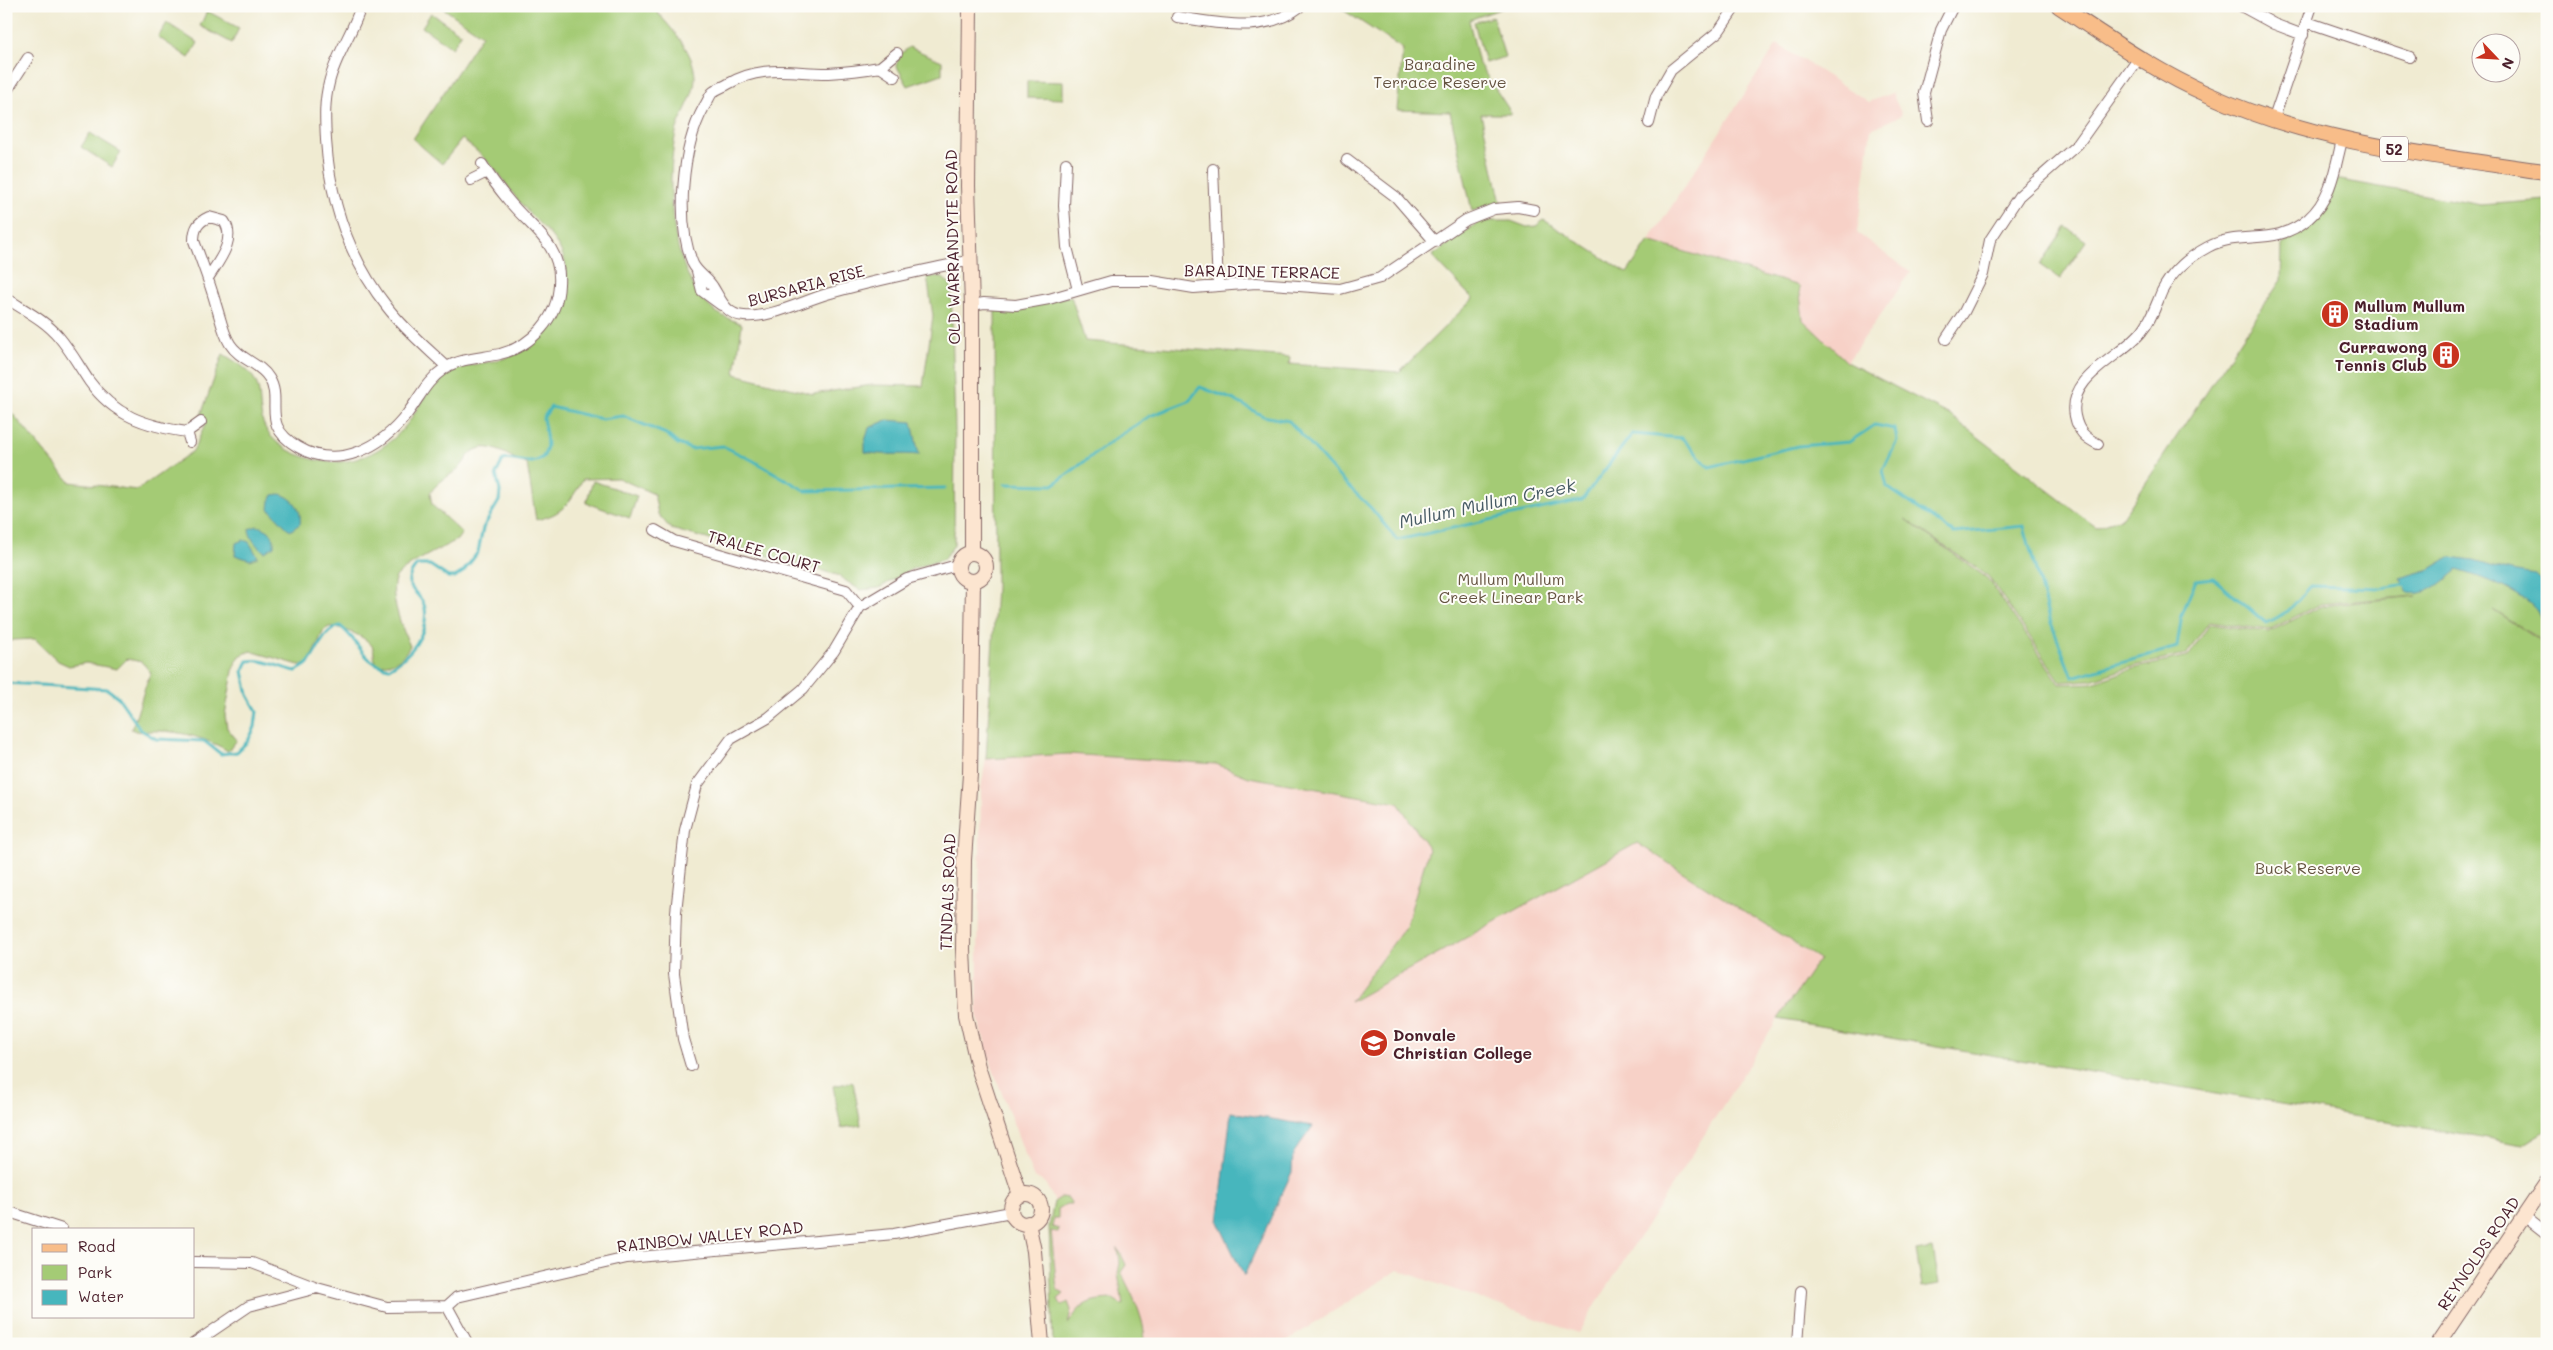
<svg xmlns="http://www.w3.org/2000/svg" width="2553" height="1350" font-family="Mali,sans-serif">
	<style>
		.built { fill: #f7d1c7 }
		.green { fill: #a4cb75; stroke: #777550; fill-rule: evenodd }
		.water { fill: #46b6bd; stroke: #486a74 }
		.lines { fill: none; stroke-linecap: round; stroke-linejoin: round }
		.stream { stroke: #46b6bd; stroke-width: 3 }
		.street-casing { stroke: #846665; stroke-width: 12 }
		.secondary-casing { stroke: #846665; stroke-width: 16 }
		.primary-casing { stroke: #846665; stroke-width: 17 }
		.street { stroke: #fff; stroke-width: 10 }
		.secondary { stroke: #fce5d0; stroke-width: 14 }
		.primary { stroke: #f8bd89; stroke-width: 15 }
		.labels { text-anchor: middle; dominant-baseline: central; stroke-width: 4; stroke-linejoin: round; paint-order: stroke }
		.shield { fill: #fdfcf7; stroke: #806168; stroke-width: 1 }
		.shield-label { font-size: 15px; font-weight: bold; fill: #4a1f2b }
		.park-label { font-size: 16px; fill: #655341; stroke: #fdfcf7 }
		.street-label { font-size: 16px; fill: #4a1f2b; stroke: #fdfcf7 }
		.poi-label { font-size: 16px; font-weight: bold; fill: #4a1f2b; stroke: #fdfcf7; text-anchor: start }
		.water-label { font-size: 18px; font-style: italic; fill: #485b65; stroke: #fdfcf7 }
	</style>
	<rect width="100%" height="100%" fill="#fdfcf7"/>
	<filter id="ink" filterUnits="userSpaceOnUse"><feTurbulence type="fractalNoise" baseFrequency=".02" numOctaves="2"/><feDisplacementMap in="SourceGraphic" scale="10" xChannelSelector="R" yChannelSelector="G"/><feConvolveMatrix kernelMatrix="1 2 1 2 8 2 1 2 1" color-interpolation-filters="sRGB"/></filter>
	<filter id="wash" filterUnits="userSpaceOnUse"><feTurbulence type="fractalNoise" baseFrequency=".0096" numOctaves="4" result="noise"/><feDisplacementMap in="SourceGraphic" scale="20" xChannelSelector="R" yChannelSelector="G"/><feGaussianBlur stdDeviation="1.12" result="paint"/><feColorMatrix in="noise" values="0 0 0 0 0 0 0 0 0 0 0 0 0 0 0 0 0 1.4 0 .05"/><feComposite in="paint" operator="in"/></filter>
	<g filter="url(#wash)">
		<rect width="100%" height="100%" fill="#f0ebd2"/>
		<path class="built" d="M1777,44l92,58 23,-9 10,22 -31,14 -14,104 54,39 -64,90 -44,-42 -4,-34 -150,-45z
			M1068,754l148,10 33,13 149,26 31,46 -23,77 -55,75 286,-159 182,118 -41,59 -200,314 -180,-63 -116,74h-228l-4,-115 8,-22 -13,-24 -12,-7 -41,-109 -15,-52 4,-227 5,-29z"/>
		<path class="green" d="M440,6h212c17,21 41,42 43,70 1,21 -17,41 -20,61 -9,50 -5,127 31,166 9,11 23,16 36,21l-7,50 78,20 59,-9 51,1 10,-70 -6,-40 16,2 8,7 4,144 -1,116 -10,14 -32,10 -33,19 -19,2 -23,-15 -166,-46 -13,-15 -4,-20 -36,-16 -35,1c-14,24 -19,35 -47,41l-9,-56c-17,-5 -36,-25 -55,-12 -5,4 -7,11 -12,15 -11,10 -21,13 -30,26l2,12 30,28 -5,7c-13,7 -57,27 -62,39 -6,17 8,52 15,67 -9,15 -16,18 -33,19 -4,-6 -2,-14 -5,-19 -5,-9 -34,-21 -43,-19l-5,3 -16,34 -9,1 -49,-14 -10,5 -6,10 -9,49 2,13 10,12 -9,11c-19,-12 -47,-20 -70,-20 -11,-1 -17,3 -27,-2 9,-19 11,-38 20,-56l-9,-11 -15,-3 -10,10 -31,-6 -17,3 -11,-5 -23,-22 -22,1 -7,4v-238l64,76 67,8 56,-39 13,-28 -5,-8 22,-61c11,7 23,13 30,23 8,11 6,23 8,36 3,30 35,44 61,48 33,6 69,-13 88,-41 11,-16 18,-32 34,-44 21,-16 53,-10 75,-24 33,-21 61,-63 41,-103 -9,-17 -25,-28 -37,-43 -12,-13 -20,-29 -33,-42 -8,-9 -18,-17 -28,-25l-20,25 -29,-25 69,-104z
			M1337,6h171l-39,14 10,44 33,50h-31l20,89 -29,8 -22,-99 -53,-2 6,-61z
			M207,11l32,17 -7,15 -32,-17z
			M431,13l30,21 -9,14 -30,-21z
			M1493,17l12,40 -20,6 -11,-41z
			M167,23l31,20 -9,15 -31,-21z
			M909,47l33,14v13l-34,12 -12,-21 5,-11z
			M1027,81l36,1v17l-36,-1z
			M90,133l31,19 -9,15 -31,-20z
			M2335,179l146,26 66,-5v444l-54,-34 54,36v484l-24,15 -745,-126 41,-60 -182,-116 -287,159 56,-76 23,-77 -31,-46 -149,-26 -33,-13 -148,-10 -82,5 10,-172 -1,-278 76,-13 14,45 205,16 -1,7 110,8 74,-73 -41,-43 48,-35h31l16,6 9,-1 8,-6 83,53 22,-32 150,45 4,34 44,42 101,52 148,113 27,-10 158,-237 1,-35 27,-19zM1905,519l83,57 73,106 30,-2 43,-14 52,-11 23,-33 60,8 51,-26 96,-8 -95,10 -52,26 -59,-8 -22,33 -53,11 -43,15 -32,1 -73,-106z
			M2066,227l20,14 -26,38 -20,-14z
			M593,481l44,15 -7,22 -44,-15z
			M853,1082l8,43 -20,3 -8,-42z
			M1061,1197l7,1 4,6h-6l-8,5v9h-4l-2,9 7,2 -1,3 -7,-1 6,59 7,4 -6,5 4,7 6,-4 3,8 -3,14c14,-21 19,-24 45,-25l10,6 -5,-32 2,-10 -2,-15 8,17 -5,7c11,23 24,45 24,72h-92l-4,-118 5,-24z
			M1933,1248l6,36 -17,3 -6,-36z"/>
		<path class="water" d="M887,420l25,2 7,33c-18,-2 -36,1 -54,-3v-11l4,-13z
			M280,494c14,4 22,15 20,30l-10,7 -21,-22 1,-8 3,-6z
			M257,526c12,3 18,8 17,20l-9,6c-8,-5 -15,-14 -16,-23z
			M243,540l6,2 9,15 -8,3 -15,-5 1,-12z
			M2450,557l24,3 37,11 24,4 12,12v44c-6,-5 -6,-15 -11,-21 -14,-18 -57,-34 -79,-40 -15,12 -28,26 -49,23l-8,-15 28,-8z
			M1231,1112l82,14 -20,28 -1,18 -48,104 -26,-54z"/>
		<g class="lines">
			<path class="stream" d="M1006,484l47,1 63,-47 34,-22 39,-15 11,-14 34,13 29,16 26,5 52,58 30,29 26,32 185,-40 50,-66 50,4 27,29 89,-21 51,-4 26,-17 20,4 2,12 -14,29 4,17 67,46 70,-7 24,89 24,62 105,-30 5,-33 14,-34 17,-2 53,45 22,-12 23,-25 71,2 24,-4
				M6,683l101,6 11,8 23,33 15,9 48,2 17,13 16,-2 11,-11 7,-14 2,-16 -9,-16 -5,-24 5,-10c13,-3 33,7 48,10 5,-3 10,-5 13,-9 11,-14 13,-31 31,-36 21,16 21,37 49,42 20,-11 40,-33 36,-60 -3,-18 -29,-19 -8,-43h13l18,12h7l8,-5 15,-20 5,-24 16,-27 1,-10 -4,-17 7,-14c10,-2 19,3 29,2 23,-3 13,-30 11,-44l8,-11 51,12 21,-3 43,18 12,10 13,5 32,-3 29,14 54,31 139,-3"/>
		</g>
	</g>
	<g filter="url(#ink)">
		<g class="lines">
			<defs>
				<path id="street" d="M361,6c-8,27 -26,50 -32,77 -5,19 -4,37 -3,57 4,62 23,119 62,168 17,22 39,40 59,59
					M2241,6l33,18 29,11
					M1177,17c43,6 87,18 124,-11
					M2307,22l103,35
					M880,67c-17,3 -35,5 -52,6 -37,0 -66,-9 -100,11 -5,3 -12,5 -16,9 -3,4 -5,10 -8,14 -22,40 -29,114 -11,157 5,10 15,14 20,23 8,13 13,28 31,29 24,3 59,-15 83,-22 47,-14 96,-23 143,-34
					M895,77l-15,-10 17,-14
					M6,92l22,-34
					M1928,121l-4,-28 17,-63 12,-24
					M2273,121l39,-115
					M1649,123l7,-27 15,-26 48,-39 17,-25
					M1347,160l49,37 39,45
					M1066,163l-2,43 3,41 11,43
					M1213,169l5,117
					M471,180l16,-8
					M697,271l5,20 19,14
					M208,278c10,-16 29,-38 16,-57l-15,-4c-11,5 -15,11 -15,24 8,21 16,42 22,64 4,12 7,28 14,39 10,16 30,19 39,34 15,24 -10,46 29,69 40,24 84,0 109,-33 13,-17 19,-33 38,-46 16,-10 37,-10 55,-14 32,-8 58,-36 59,-70 3,-40 -28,-56 -50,-83 -10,-12 -19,-24 -27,-37
					M6,298c18,12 39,22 53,39 11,13 20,29 30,44 25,35 57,45 98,51l14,-10
					M972,305l12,-2 32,2 33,-6 62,-18h41l42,7 62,-5 84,6 40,-11 86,-58 28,-11 24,-2 16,3
					M1946,339l18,-27 19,-38 7,-34 29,-44 59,-52 61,-86
					M187,432l3,10
					M2098,444c-13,-6 -20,-13 -23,-28 -8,-40 47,-59 67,-85 10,-12 14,-26 20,-40 10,-19 27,-34 46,-44 34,-18 66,1 100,-28 23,-20 27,-50 34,-79
					M655,530l19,11 172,49 14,17
					M691,1066l-8,-27 -9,-65 2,-62 9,-82 12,-45 34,-46 37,-21 35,-29 31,-38 26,-44 47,-28 50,-14
					M6,1211l56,18
					M2524,1216l23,18
					M194,1262l58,1 65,25 70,19 60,-1 10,-9 170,-39 267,-24 117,-22
					M447,1306l21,38
					M193,1344l56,-38 68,-18
					M1797,1344l4,-53"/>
				<path id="secondary" d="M970,6l-2,180 4,119v248
					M958 567a14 14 0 1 1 28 0a14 14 0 1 1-28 0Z
					M973,581l-3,193 -6,86 -1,89 3,66 12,52 42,128
					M1011 1209a15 15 0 1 1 30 0a15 15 0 1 1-30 0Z
					M1028,1223l6,28 8,93
					M2438,1344l109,-162"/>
				<path id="primary" d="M2059,6c49,32 97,66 150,89 108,49 222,60 338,77"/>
			</defs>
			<use href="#street" class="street-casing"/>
			<use href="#secondary" class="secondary-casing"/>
			<use href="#primary" class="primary-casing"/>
			<use href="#street" class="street"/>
			<use href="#secondary" class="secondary"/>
			<use href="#primary" class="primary"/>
		</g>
	</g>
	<defs>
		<symbol id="building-disc" viewBox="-11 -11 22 22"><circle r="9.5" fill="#c8321e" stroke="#fdfcf7"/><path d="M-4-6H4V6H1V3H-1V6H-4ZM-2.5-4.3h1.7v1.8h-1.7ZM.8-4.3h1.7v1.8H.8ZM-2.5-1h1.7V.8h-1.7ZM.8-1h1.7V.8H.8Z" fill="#fff"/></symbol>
		<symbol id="school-disc" viewBox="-11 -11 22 22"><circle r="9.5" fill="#c8321e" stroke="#fdfcf7"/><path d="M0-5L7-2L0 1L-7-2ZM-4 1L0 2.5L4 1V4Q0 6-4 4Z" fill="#fff"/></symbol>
	</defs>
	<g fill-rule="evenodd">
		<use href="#building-disc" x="2319" y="298" width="32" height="32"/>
		<use href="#building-disc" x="2430" y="339" width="32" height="32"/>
		<use href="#school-disc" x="1358" y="1027" width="32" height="32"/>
	</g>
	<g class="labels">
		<rect class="shield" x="2380" y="136.5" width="28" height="25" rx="4"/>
		<g class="shield-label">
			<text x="2394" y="149">52</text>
		</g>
		<g class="park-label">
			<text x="1440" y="63">Baradine<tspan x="1440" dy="18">Terrace Reserve</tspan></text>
			<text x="1511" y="578">Mullum Mullum<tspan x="1511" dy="18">Creek Linear Park</tspan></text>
			<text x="2308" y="867">Buck Reserve</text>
		</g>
		<g class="street-label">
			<text transform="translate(952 247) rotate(-91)">OLD WARRANDYTE ROAD</text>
			<text transform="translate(1262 271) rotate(1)">BARADINE TERRACE</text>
			<text transform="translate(806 285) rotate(-15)">BURSARIA RISE</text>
			<text transform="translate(764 551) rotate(16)">TRALEE COURT</text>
			<text transform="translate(947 892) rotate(-88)">TINDALS ROAD</text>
			<text transform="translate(710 1236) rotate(-6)">RAINBOW VALLEY ROAD</text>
			<text transform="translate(2478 1253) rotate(-56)">REYNOLDS ROAD</text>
		</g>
		<g class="poi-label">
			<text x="2354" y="305">Mullum Mullum<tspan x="2354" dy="18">Stadium</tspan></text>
			<text x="2427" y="346" text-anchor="end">Currawong<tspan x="2427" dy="18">Tennis Club</tspan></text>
			<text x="1393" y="1034">Donvale<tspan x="1393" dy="18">Christian College</tspan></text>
		</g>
		<g class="water-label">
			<text transform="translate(1487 503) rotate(-12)">Mullum Mullum Creek</text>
		</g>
	</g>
	<rect width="2553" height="1350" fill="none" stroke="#fdfcf7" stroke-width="25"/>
	<rect x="32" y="1228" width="162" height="90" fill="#fdfcf7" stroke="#b5a4a5"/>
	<rect x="42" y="1244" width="25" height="8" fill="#f8bd89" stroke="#b5a4a5"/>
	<text x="78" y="1252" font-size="15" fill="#4a1f2b">Road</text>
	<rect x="42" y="1265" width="25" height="15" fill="#a4cb75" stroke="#b5a4a5"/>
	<text x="78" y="1278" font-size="15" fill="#4a1f2b">Park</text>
	<rect x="42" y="1290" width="25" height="15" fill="#46b6bd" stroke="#b5a4a5"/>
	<text x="78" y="1302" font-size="15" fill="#4a1f2b">Water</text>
	<g transform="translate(2496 58) rotate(115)"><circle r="24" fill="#fdfcf7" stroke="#b5a4a5"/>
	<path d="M0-4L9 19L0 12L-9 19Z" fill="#c8321e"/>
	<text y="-8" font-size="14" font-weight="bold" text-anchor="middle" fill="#4a1f2b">N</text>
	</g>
</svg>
